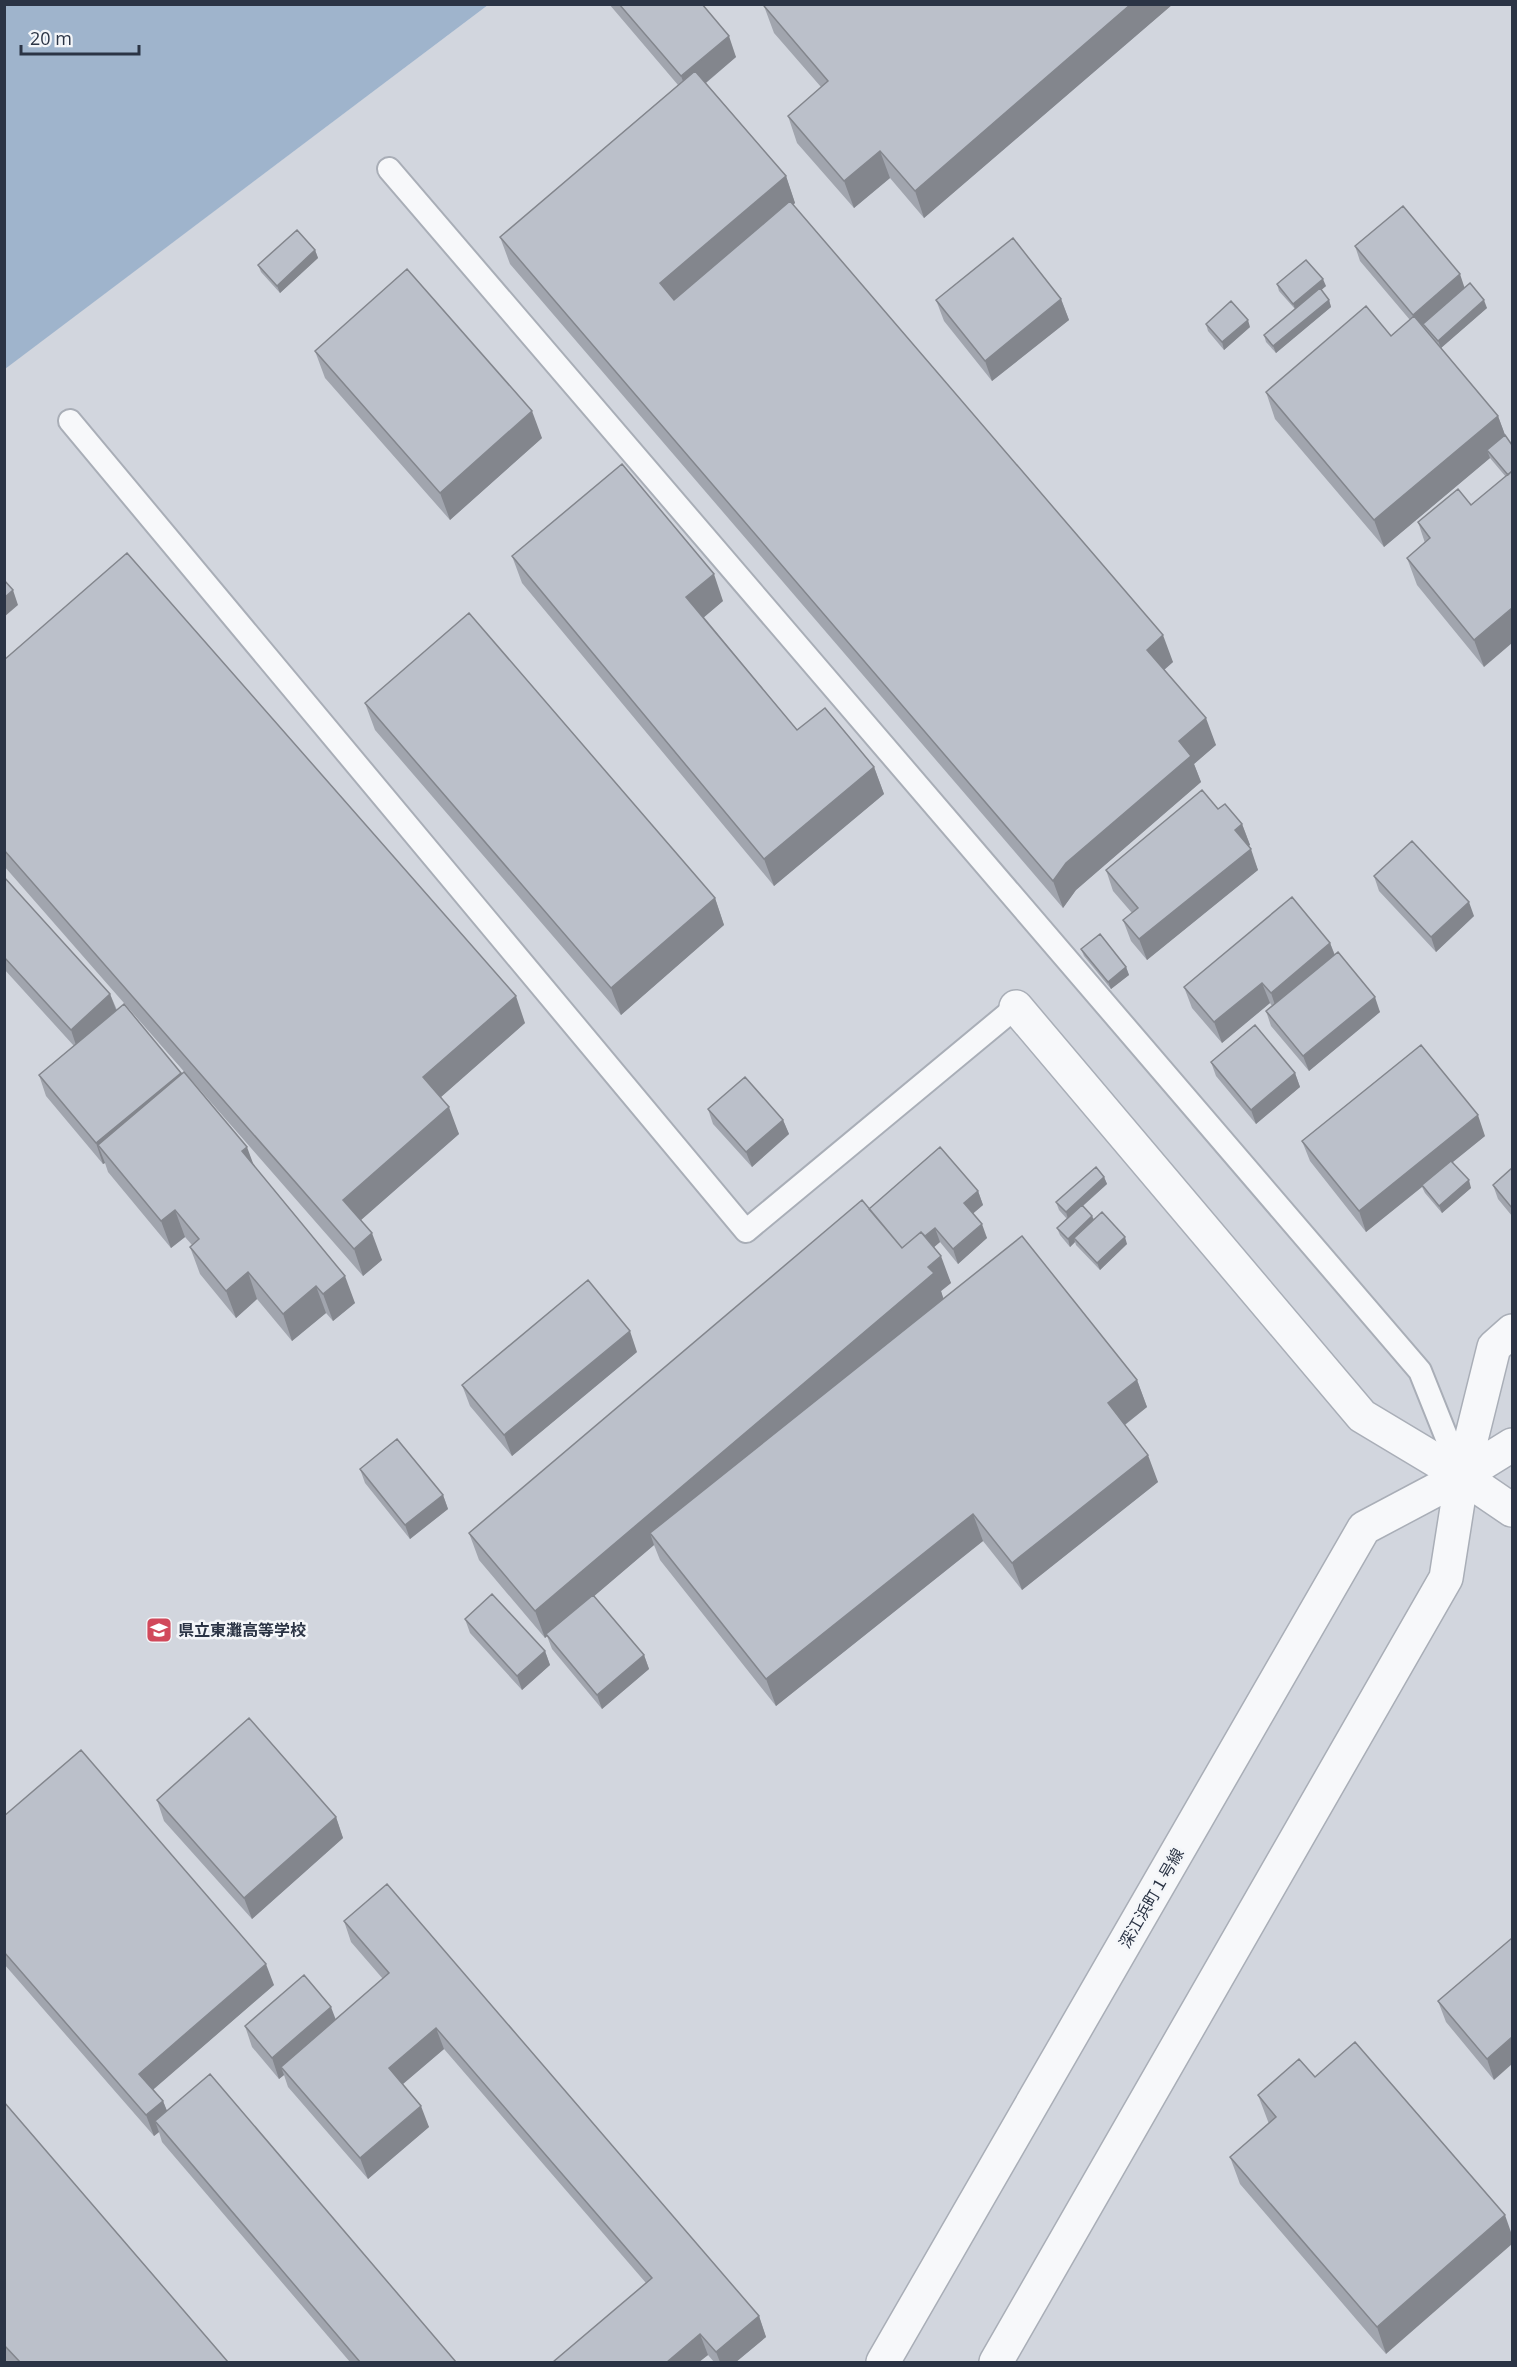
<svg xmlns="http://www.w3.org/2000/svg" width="1517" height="2367" font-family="'Open Sans','Noto Sans JP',sans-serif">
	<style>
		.built { fill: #d2d6de }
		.water { fill: #9fb4cc }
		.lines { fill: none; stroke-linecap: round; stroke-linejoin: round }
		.service-casing { stroke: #a9aeb7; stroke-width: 26 }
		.minor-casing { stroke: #a9aeb7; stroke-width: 36 }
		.tertiary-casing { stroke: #a9aeb7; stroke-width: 36 }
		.service { stroke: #f7f8fa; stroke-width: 22 }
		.minor { stroke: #f7f8fa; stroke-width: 33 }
		.tertiary { stroke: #f7f8fa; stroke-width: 33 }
		.wall { fill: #a1a5ae }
		.shaded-wall { fill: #83868d }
		.building { fill: #bbc0ca; stroke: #83868d; stroke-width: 1.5 }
		.labels { text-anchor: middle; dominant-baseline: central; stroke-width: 5; stroke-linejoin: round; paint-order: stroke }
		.poi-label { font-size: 16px; font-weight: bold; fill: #2b3445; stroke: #f4f6f9; text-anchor: start }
		.street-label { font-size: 16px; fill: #2b3445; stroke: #f4f6f9 }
	</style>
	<rect width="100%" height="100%" fill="#e4e7ec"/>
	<path class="built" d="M488,5h1024v2357h-1507l-1,-1993z"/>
	<path class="water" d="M5,4h483v1l-483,364z"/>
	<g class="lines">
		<defs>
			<path id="service" d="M389,169l1031,1202 42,105
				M70,421l676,810 270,-224"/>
			<path id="minor" d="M1016,1007l346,409 100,60"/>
			<path id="tertiary" d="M1462,1476l50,34
				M883,2362l481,-834 98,-52 50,-31
				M996,2362l450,-784 16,-102 32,-129 18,-16"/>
		</defs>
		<use href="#service" class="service-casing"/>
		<use href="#minor" class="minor-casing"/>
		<use href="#tertiary" class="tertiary-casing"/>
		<use href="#service" class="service"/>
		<use href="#minor" class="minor"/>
		<use href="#tertiary" class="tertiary"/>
	</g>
	<path class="wall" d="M609,4h93l34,53 -30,26 80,93 9,27 -2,2 380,457 -9,8 52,75 -22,19 7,18 -125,108 -13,18 -553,-644 -10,-27 178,-152z
		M1173,4l-249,214 -34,-40 -36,30 -57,-65 -9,-27 33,-29 -47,-54 -10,-27z
		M1355,246l110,41 22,21 -46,40 57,68 7,19 7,10 -28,222 -67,-82 -10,-27 18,-15 -7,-21 53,-17 35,-28 -16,-19 -106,89 -109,-128 -9,-27 125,-56 19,-16 -50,-59z
		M315,250l3,8 -38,35 -19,-21 -3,-7z
		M1277,284l49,2 -5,4 8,10 2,7 -55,46 -10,-11 -2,-7 31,-26 -16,-18z
		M1061,299l8,21 -77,61 -48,-60 -8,-21z
		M1206,324l44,3 -26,23 -16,-19z
		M315,351l227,87 -92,82 -125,-142z
		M512,556l211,45 -19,16 93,113 77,37 10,27 -110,92 -252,-303z
		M4,660l521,363 -84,74 18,37 -98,86 21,40 -19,16 -359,-410z
		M365,703l350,195 9,27 -103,90 -246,-285z
		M1218,809l24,15 8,21 -2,1 10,24 -111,90 -16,-19 -8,-21 9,-7 -19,-22 -7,-21z
		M1374,876l100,40 -38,36 -57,-61z
		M4,877l106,117 7,16 65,64 72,92 101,137 -22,18 -7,-8 -34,28 -35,-42 -21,19 -36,-44 -10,-27 2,-2 -7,-8 -14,11 -63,-76 -3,-9 -2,1 -57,-68 -7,-21 35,-29 -70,-77z
		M1330,943l5,12 45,57 -71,59 -38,-45 -5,-15 6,-5 -2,-3 -48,40 -30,-35 -8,-21z
		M1081,949l45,18 3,8 -18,14 -27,-33z
		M1211,1062l84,11 5,14 -44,37 -40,-48z
		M708,1109l75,11 6,14 -37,33 -39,-43z
		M1485,1136l-32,26 18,26 -29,25 -17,-20 -3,-6 -56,45 -56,-71 -8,-20z
		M1512,1168v48l-14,-17 -5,-14z
		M1104,1177l3,7 -24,22 11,13 33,25 -27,26 -24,-25 -1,-3 -5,5 -10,-12 -3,-7 10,-9 -8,-9 -3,-8z
		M978,1191l5,14 -10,8 14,25 -29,26 -18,-22 -6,5 17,36 -10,8 2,8 194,81 10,27 -22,18 33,57 -136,108 -39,-49 -207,165 -116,-146 -6,-15 -60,51 50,59 5,14 -47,40 -50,-60 -5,-13 -2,2 -66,-78 -10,-27 400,-324z
		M637,1352l-125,104 -42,-50 -8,-21z
		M360,1469l83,26 5,14 -38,30 -45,-56z
		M465,1619l80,32 5,14 -28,25 -52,-57z
		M157,1800l179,17 7,21 -91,81 -88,-98z
		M4,1816l270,169 -121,104 10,12 4,10 289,251h-106l-188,-220 -3,-10 -5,4 -150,-172z
		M344,1921l415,395 7,21 -30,25h-22l-6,-7 -9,7h-146l93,-79 -202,-234 -41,35 26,43 -61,52 -80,-92 -4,-12 -5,4 -27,-32 -7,-21 91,-7 47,-40 -32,-37z
		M1512,1938l-18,142 -48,-58 -8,-21z
		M1315,2077l71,277 -146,-170 -10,-27 39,-33 -11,-29z
		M4,2102l224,260h-222l-2,-2z"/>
	<path class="shaded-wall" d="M1131,4h42l-249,214 -9,-27z
		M729,36l7,21 -47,40 -8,-21z
		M880,151l10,27 -36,30 -10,-27z
		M786,176l9,27 -126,107 -9,-27z
		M315,250l3,8 -38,35 -3,-7z
		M1460,274l5,15 -47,40 -5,-14z
		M1323,279l3,7 -30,25 -3,-7z
		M1061,299l8,21 -77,61 -7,-20z
		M1329,300l2,7 -55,46 -3,-7z
		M1484,300l3,8 -46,40 -3,-7z
		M1248,320l2,7 -26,23 -2,-8z
		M532,411l10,27 -92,82 -10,-27z
		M1498,416l10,27 -21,7 3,8 -106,89 -10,-27z
		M714,574l9,27 -27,23 -10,-27z
		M13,590l5,15 -14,12v-19z
		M1512,608v35l-28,24 -10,-27z
		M1163,635l10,27 -16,14 -10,-26z
		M1206,718l10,27 -22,19 7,18 -125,108 -13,18 -10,-27 13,-18 113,-122z
		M874,767l10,27 -110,92 -10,-27z
		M1242,824l8,21 -7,6 -8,-21z
		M1251,849l7,21 -111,90 -8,-21z
		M715,898l9,27 -103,90 -10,-27z
		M1469,902l5,14 -38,36 -5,-15z
		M1330,943l8,21 -60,50 -7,-21z
		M1126,967l3,8 -18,14 -3,-7z
		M1262,983l8,20 -48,40 -8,-21z
		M110,994l8,21 -40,36 -7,-21z
		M516,996l9,27 -92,81 -10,-27z
		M1375,997l5,15 -71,59 -6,-15z
		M181,1073l8,21 -91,51 7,18 -2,1 -7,-21z
		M1295,1073l5,14 -44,37 -5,-14z
		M449,1107l10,27 -106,93 -10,-27z
		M1478,1115l7,21 -119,96 -7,-21z
		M783,1120l6,14 -37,33 -6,-15z
		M247,1147l10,27 -15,-23z
		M1104,1177l3,7 -39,35 -2,-7z
		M1469,1180l2,8 -29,25 -3,-7z
		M978,1191l5,14 -14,12 -5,-14z
		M175,1210l10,27 -14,11 -10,-27z
		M1092,1216l3,7 -21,15 1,4 -5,5 -2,-8z
		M982,1224l5,14 -29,26 -5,-15z
		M935,1228l5,14 -29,25 -5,-14z
		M372,1233l10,27 -19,16 -9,-27z
		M1125,1237l2,7 -27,26 -3,-7z
		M941,1256l10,27 -10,8 3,9 -294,233 4,12 -109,93 -10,-27z
		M248,1272l9,27 -21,19 -10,-27z
		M345,1276l10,27 -22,18 -10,-27z
		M316,1286l10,27 -34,28 -9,-27z
		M630,1331l7,21 -125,104 -8,-21z
		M1137,1380l10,27 -29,23 -10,-27z
		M1148,1455l10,27 -136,108 -10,-27z
		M443,1495l5,14 -38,30 -5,-14z
		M973,1514l10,27 -207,165 -10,-27z
		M545,1651l5,14 -28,25 -5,-14z
		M644,1655l5,14 -47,40 -5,-14z
		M336,1817l7,21 -91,81 -8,-21z
		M266,1964l8,21 -127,110 -8,-21z
		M331,2007l8,21 -58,39 3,8 -5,4 -7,-21z
		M436,2028l8,21 -47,40 -8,-21z
		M1512,2037v27l-18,16 -7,-21z
		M163,2101l8,20h-16l4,11 -5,4 -8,-21z
		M421,2106l8,21 -61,52 -8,-21z
		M1505,2215l7,20v9l-126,110 -9,-27z
		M759,2316l7,21 -30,25h-16l-4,-10z
		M700,2334l8,21 -9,7h-32z"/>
	<path class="building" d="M619,4h83l27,32 -48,40z
		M765,4h366l-216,187 -35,-40 -36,30 -56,-65 40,-35 -64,-75z
		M695,71l91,105 -126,107 14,17 116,-99 373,434 -16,15 59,68 -27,23 12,15 -125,107 -13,18 -553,-644z
		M1403,206l57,68 -47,41 -58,-69z
		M297,230l18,20 -38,36 -19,-21z
		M1013,238l48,61 -76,62 -49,-61z
		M1306,260l17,19 -30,25 -16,-20z
		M407,269l125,142 -92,82 -125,-142z
		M1470,283l14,17 -46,41 -15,-17z
		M1320,288l9,12 -56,46 -9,-11z
		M1231,301l17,19 -26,22 -16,-18z
		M1366,306l25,30 23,-20 84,100 -124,104 -108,-128z
		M1505,435l7,10v26l-4,4 -21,-25z
		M622,464l92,110 -28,23 111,133 28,-22 49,59 -110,92 -252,-303z
		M1512,471v137l-38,32 -67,-82 23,-20 -12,-16 40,-33 13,16z
		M127,553l389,443 -93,81 26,30 -106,93 29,33 -18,16 -350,-399v-190z
		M4,580l9,10 -9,8z
		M469,613l246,285 -104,90 -246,-285z
		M1202,790l16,19 7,-5 17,20 -7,6 16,19 -112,90 -16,-19 15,-12 -32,-38z
		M1412,841l57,61 -38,35 -57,-61z
		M4,877l106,117 -39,36 -67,-73z
		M1292,897l38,46 -59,50 -9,-10 -48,39 -30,-35z
		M1100,934l26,33 -18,15 -27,-33z
		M1338,952l37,45 -72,59 -37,-45z
		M124,1004l57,69 -85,70 -57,-68z
		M1255,1025l40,48 -44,37 -40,-48z
		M1421,1045l57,70 -119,96 -57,-70z
		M184,1072l63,75 -5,4 103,125 -22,18 -7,-8 -33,28 -35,-42 -22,19 -36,-44 9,-8 -24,-29 -14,11 -63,-76z
		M745,1077l38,43 -37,32 -38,-43z
		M940,1147l38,44 -14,12 18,21 -29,25 -18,-21 -10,8 -4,-4 -19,16 -33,-39z
		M1451,1161l18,19 -30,26 -17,-21z
		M1096,1167l8,10 -38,35 -10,-10z
		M1512,1168v40l-19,-23z
		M862,1200l40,48 19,-16 20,24 -13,11 6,6 -399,338 -66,-78z
		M1082,1205l10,11 -24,23 -11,-11z
		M1102,1212l23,25 -28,26 -23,-25z
		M1022,1236l115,144 -29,23 40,52 -136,108 -39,-49 -207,165 -116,-146z
		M588,1280l42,51 -126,104 -42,-50z
		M397,1439l46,56 -38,30 -45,-56z
		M492,1594l53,57 -28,25 -52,-57z
		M593,1595l51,60 -47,40 -51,-61z
		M249,1718l87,99 -92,81 -87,-98z
		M81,1750l185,214 -127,110 24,27 -17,14 -142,-163v-136z
		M387,1884l372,432 -43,36 -16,-18 -33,28h-114l99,-84 -216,-250 -47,40 32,38 -61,52 -79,-91 108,-94 -45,-52z
		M1512,1938v99l-25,22 -49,-58z
		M304,1975l27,32 -59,51 -27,-32z
		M1355,2042l150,173 -128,112 -147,-170 46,-40 -18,-22 41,-36 16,18z
		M210,2074l246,288h-96l-205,-241z
		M4,2102l224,260h-208l-16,-17z"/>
	<defs>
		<symbol id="school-square" viewBox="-11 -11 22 22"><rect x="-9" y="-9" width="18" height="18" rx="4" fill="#d1495b" stroke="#f4f6f9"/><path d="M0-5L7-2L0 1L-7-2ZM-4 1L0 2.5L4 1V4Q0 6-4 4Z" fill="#fff"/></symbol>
	</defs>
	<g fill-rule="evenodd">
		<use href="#school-square" x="144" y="1615" width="30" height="30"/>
	</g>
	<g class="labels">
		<g class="poi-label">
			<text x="178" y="1630">県立東灘高等学校</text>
		</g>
		<g class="street-label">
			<text transform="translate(1151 1898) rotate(-60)">深江浜町１号線</text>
		</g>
	</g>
	<rect width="1517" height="2367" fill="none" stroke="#2b3445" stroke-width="12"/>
	<path d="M21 45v9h118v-9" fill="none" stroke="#2b3445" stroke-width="3"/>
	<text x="30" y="45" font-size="18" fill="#2b3445" stroke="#f4f6f9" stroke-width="4.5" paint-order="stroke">20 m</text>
</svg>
